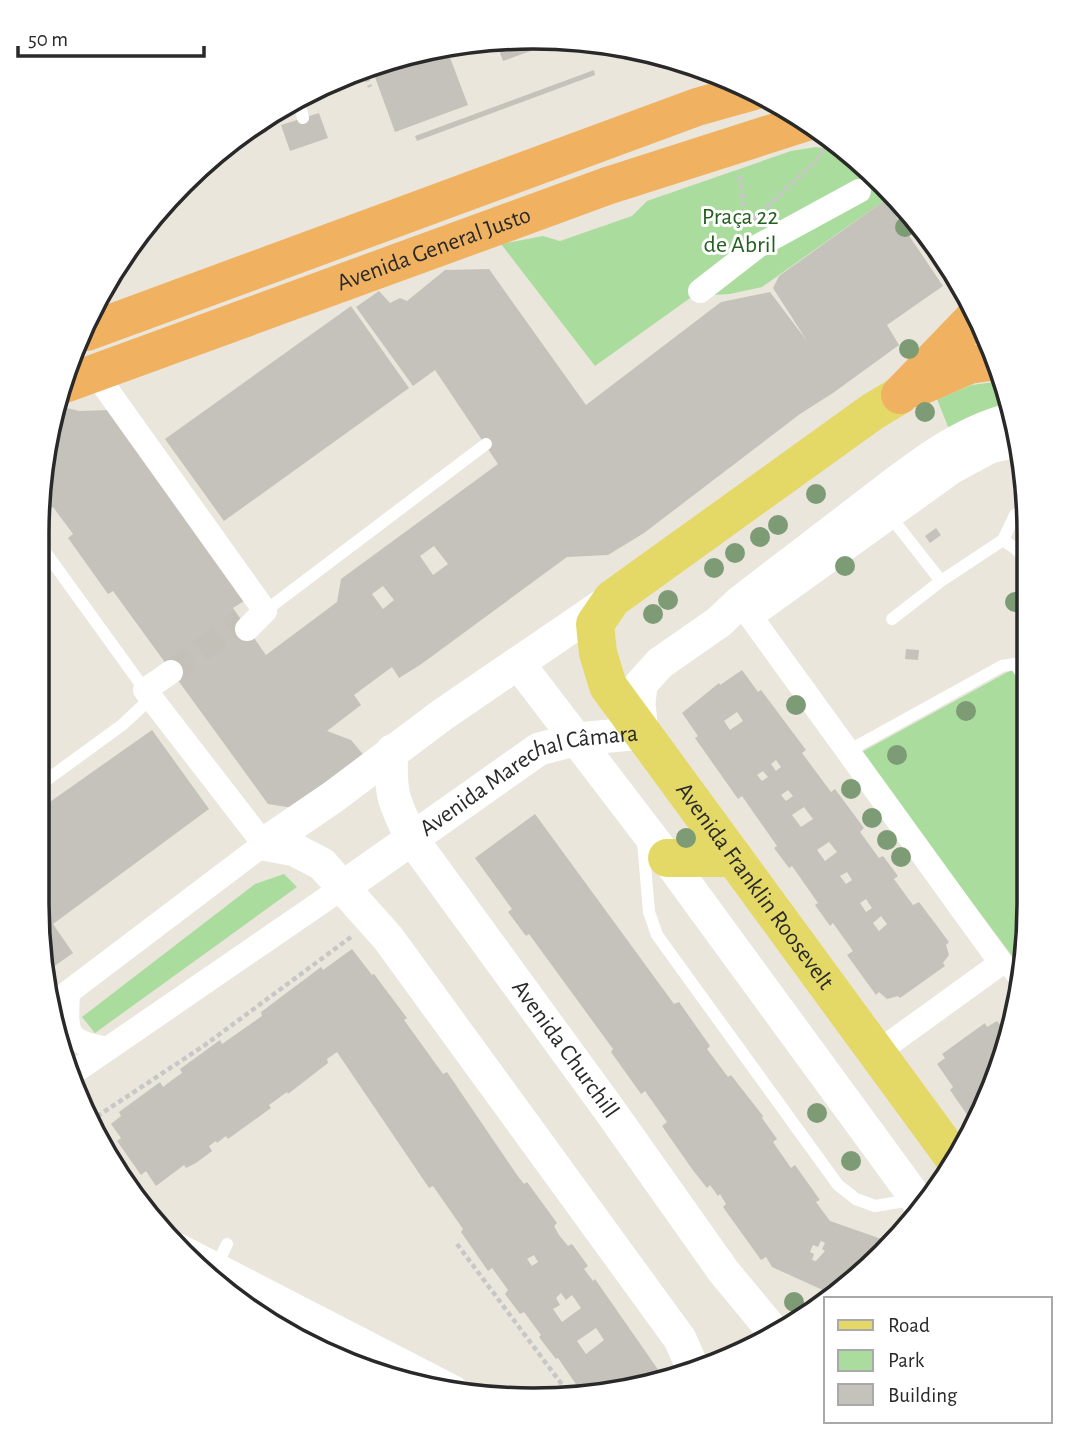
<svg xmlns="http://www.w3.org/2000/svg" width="1066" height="1437" font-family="'Alegreya Sans',sans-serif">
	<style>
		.green { fill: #aadc9d }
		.building { fill: #c5c2bb; fill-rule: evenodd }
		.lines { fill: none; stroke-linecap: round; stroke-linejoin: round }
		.street-tunnel { stroke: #c3c0b8; stroke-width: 24; stroke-dasharray: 24 12; stroke-linecap: butt }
		.path { stroke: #c7c7c7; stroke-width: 4.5; stroke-dasharray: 5 3.5; stroke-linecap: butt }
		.lane { stroke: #fff; stroke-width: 12 }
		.street { stroke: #fff; stroke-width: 24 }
		.secondary { stroke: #fff; stroke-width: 33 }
		.primary { stroke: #e4d867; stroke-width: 38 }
		.highway { stroke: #f0b261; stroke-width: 38 }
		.tree { fill: #7d9c75 }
		.labels { text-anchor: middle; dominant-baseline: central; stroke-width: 6; stroke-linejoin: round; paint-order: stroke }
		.park-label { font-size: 24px; fill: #245f20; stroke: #fff }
		.street-label { font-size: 24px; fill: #292929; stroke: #fff }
		.rim { fill: none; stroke: #292929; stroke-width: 3.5 }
	</style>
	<rect width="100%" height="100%" fill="#eae6dc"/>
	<path class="green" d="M816,147l28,4 16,9 22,23 3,17 -123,87 -32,7 -17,1 -13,-4 -105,75 -94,-122 42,-8 17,5 72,-25 15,-15 144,-50z
		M1002,381l8,32 -59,21 -14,-35 35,-14z
		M1015,668l12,28 1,241 -6,32 -162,-216z
		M284,874l13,13 -202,146 -13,-16 173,-133z"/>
	<path class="building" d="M501,38l60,2 -58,21 -8,-22z
		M612,44l27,7 -22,8z
		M446,47l22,58 -73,27 -24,-66 34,-12z
		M594,70l1,5 -178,66 -2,-5z
		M319,113l9,25 -38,13 -9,-26z
		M262,120l5,12 -37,13 -1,-3 2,-3z
		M885,200l58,86 -56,39 12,20 -66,48 -33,21 -156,119 -36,22 -41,2 -147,108 -21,13 -7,-11 -38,28 7,10 -34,26 24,9 21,25 -66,45 -38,-6 -155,-213 -5,3 -40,-56 5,-4 -20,-27 -15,11v-17l14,-88 15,-5 12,3 32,-1 138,188 -16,10 33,47 71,-53 4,-23 157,-115 -63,-94 -22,16 -57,-79 23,-16 11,12 10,-5 7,3 38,-31 44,-1 97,136 135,-103 49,-10 37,49 -34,-53 6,-12zM434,546l14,18 -15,11 -13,-19zM383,586l11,14 -11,9 -11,-15z
		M351,306l58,82 -185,133 -59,-82z
		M936,528l5,7 -11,8 -5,-7z
		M906,649l13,1 -1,10 -13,-1z
		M742,670l16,22 3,-2 45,60 -4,3 29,39 4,-3 29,39 -4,4 19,26 4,-2 15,20 -4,3 13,18 6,8 6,-3 30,40 -3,3 3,10 -6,8 2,3 -45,32 -2,-2 -11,3 -8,-7 -3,3 -29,-40 6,-4 -20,-28 -3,3 -15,-21 3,-2 -26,-37 -3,2 -15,-20 3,-2 -35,-50 -4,3 -43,-61 3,-2 -16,-23 37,-30 1,2zM737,712l6,9 -13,9 -6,-9zM776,760l5,7 -5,4 -5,-7zM763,771l5,6 -6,4 -5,-6zM788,790l5,6 -7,5 -5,-6zM804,807l9,12 -12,8 -9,-12zM829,842l8,10 -12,9 -8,-11zM847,872l5,8 -6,4 -6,-8zM866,899l6,9 -6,4 -6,-9zM881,916l6,8 -8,7 -6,-8z
		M152,730l57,79 -156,115 20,29 -27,19 -9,-68v-93z
		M535,814l139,190 5,-2 31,44 -3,3 21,28 3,-2 32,41 -1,2 15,21 -4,3 18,26 4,-3 25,35 -4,2 14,19 63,22 -57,53 -64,-29 -6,-10 -5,3 -38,-53 3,-3 -6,-10 -2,2 -8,-11 -3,3 -15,-19 -30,-43 5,-4 -22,-31 -4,3 -30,-42 2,-3 -84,-115 -3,2 -18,-24 4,-3 -37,-51zM821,1241l4,2 -3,6 3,2 -9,10 -4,-1 2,-6 -4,-2 3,-7 5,2z
		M352,949l20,26 2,-1 33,44 -3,2 39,54 4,-2 70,103 7,9 3,-2 30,41 -3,3 5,9 9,11 4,-2 16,22 -4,3 9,12 2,-2 64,92 -18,13 -57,12 -26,-38 -2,1 -11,-14 -6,-8 2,-2 -17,-23 -4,2 -15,-20 3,-4 -16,-22 -4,3 -27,-39 2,-3 -7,-10 -23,-33 -4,2 -92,-136 -10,7 1,4 -40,31 -1,-2 -18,13 2,3 -43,31 -2,-3 -9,7 -1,-2 -7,5 3,5 -16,12 -10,5 -2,-3 -28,21 -10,-15 -5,4 -24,-34 4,-3 -10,-14 10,-8 -2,-4 41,-30 3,5 9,-7 10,-7 -2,-4 40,-29 2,4 40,-28 -1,-4 60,-45 2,3zM534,1255l4,7 -6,4 -5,-7zM561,1293l5,7 6,-5 9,13 -19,14 -9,-13 7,-4 -4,-7zM596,1328l8,12 -18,14 -9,-13z
		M997,1021l12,13 -6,29 -26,57 -3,-4 -4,3 -20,-29 3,-3 -16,-23 8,-6 -3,-4 43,-31 2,4z"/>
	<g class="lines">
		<path class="street-tunnel" d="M171,672l70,-51"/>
		<path class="path" d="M363,69l7,18
			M740,176l6,50
			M754,219l63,-59 7,-12
			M90,1121l115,-76 146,-108
			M457,1244l115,154"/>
		<path class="lane" d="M298,98l5,20
			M890,516l51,65 -49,38
			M1003,540l12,-25 10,-6
			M38,547l8,6 99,137
			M941,581l62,-41 13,9 10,11
			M265,611l221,-167
			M848,751l154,-85 13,-2 11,16
			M37,787l85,-62 28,-26
			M643,841l6,71 8,23 181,250 18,14 19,7 41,-7 27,-19
			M1001,963l18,22
			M215,1269l12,-25"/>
		<path class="street" d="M700,291l58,-45 101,-55
			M95,373l170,238
			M740,602l261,361 -123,89
			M751,617l202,-145 39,-21 27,-6
			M247,629l18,-18
			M68,993c-2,42 -3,48 40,56
			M50,1006l214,-162 -119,-154 26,-18
			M71,1074l271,-186"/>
		<g class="secondary">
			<path d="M518,663l149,195 256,350"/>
			<path id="s1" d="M392,751c-3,41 2,52 20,88l196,269 116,164 49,59"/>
			<path d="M264,844l31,6 27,14 66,74 292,401 15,34"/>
			<path d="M264,844l69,-47 109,-82 170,-116"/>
			<path id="s2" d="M342,888l197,-139 39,-10 64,-6 -3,-29 2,-20 19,-21 59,-41 21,-20c40,-31 80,-61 120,-92 46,-35 95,-77 152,-91"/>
			<path d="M178,1250l275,142"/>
		</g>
		<g class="primary">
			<path id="s3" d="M900,395l-28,17 -260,187 -17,25 3,29 10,33 348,475"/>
			<path d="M667,858h67"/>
		</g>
		<g class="highway">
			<path d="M87,332l610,-225 57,-16"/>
			<path id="s4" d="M62,385l545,-199 200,-64"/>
			<path d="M916,388l53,-23 27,-4"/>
			<path d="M900,395l76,-79"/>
		</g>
	</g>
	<g class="tree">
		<circle cx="905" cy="227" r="10"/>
		<circle cx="909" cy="349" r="10"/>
		<circle cx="925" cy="412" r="10"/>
		<circle cx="816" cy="494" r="10"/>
		<circle cx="778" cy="525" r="10"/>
		<circle cx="760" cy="537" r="10"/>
		<circle cx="735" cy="553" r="10"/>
		<circle cx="845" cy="566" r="10"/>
		<circle cx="714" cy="568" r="10"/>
		<circle cx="668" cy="600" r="10"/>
		<circle cx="1015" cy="602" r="10"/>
		<circle cx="653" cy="614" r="10"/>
		<circle cx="796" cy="705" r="10"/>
		<circle cx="966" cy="711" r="10"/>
		<circle cx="897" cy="755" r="10"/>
		<circle cx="851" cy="789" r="10"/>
		<circle cx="872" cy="818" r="10"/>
		<circle cx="686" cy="838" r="10"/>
		<circle cx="887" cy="840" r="10"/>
		<circle cx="901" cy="857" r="10"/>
		<circle cx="817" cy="1113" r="10"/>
		<circle cx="851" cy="1161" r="10"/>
		<circle cx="794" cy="1302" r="10"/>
	</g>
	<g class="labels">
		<g class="park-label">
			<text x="740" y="217">Praça 22<tspan x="740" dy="28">de Abril</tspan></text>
		</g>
		<g class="street-label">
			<text stroke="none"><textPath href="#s4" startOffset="396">Avenida General Justo</textPath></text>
			<text stroke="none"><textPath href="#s2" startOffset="220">Avenida Marechal Câmara</textPath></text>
			<text stroke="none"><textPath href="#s3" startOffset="695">Avenida Franklin Roosevelt</textPath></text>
			<text stroke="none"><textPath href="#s1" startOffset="352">Avenida Churchill</textPath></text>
		</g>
	</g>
	<path d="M0 0H1066V1437H0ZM533 49H533A484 484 0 0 1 1017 533V904A484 484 0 0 1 533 1388H533A484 484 0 0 1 49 904V533A484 484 0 0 1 533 49Z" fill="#fff" fill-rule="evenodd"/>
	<path class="rim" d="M533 49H533A484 484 0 0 1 1017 533V904A484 484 0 0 1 533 1388H533A484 484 0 0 1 49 904V533A484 484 0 0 1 533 49Z"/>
	<rect x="824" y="1297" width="228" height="126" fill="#ffffff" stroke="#a9a9a9" stroke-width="2"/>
	<rect x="838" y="1320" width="35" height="10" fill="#e4d867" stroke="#a9a9a9" stroke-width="2"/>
	<text x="888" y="1332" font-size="21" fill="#292929">Road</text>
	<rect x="838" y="1350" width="35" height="21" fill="#aadc9d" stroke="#a9a9a9" stroke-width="2"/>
	<text x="888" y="1367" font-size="21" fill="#292929">Park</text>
	<rect x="838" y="1384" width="35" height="21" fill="#c5c2bb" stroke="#a9a9a9" stroke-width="2"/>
	<text x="888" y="1402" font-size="21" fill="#292929">Building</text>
	<path d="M18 46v10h186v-10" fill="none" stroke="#292929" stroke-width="3.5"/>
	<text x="28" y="46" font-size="21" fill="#292929" stroke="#ffffff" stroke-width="5" paint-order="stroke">50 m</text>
</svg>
